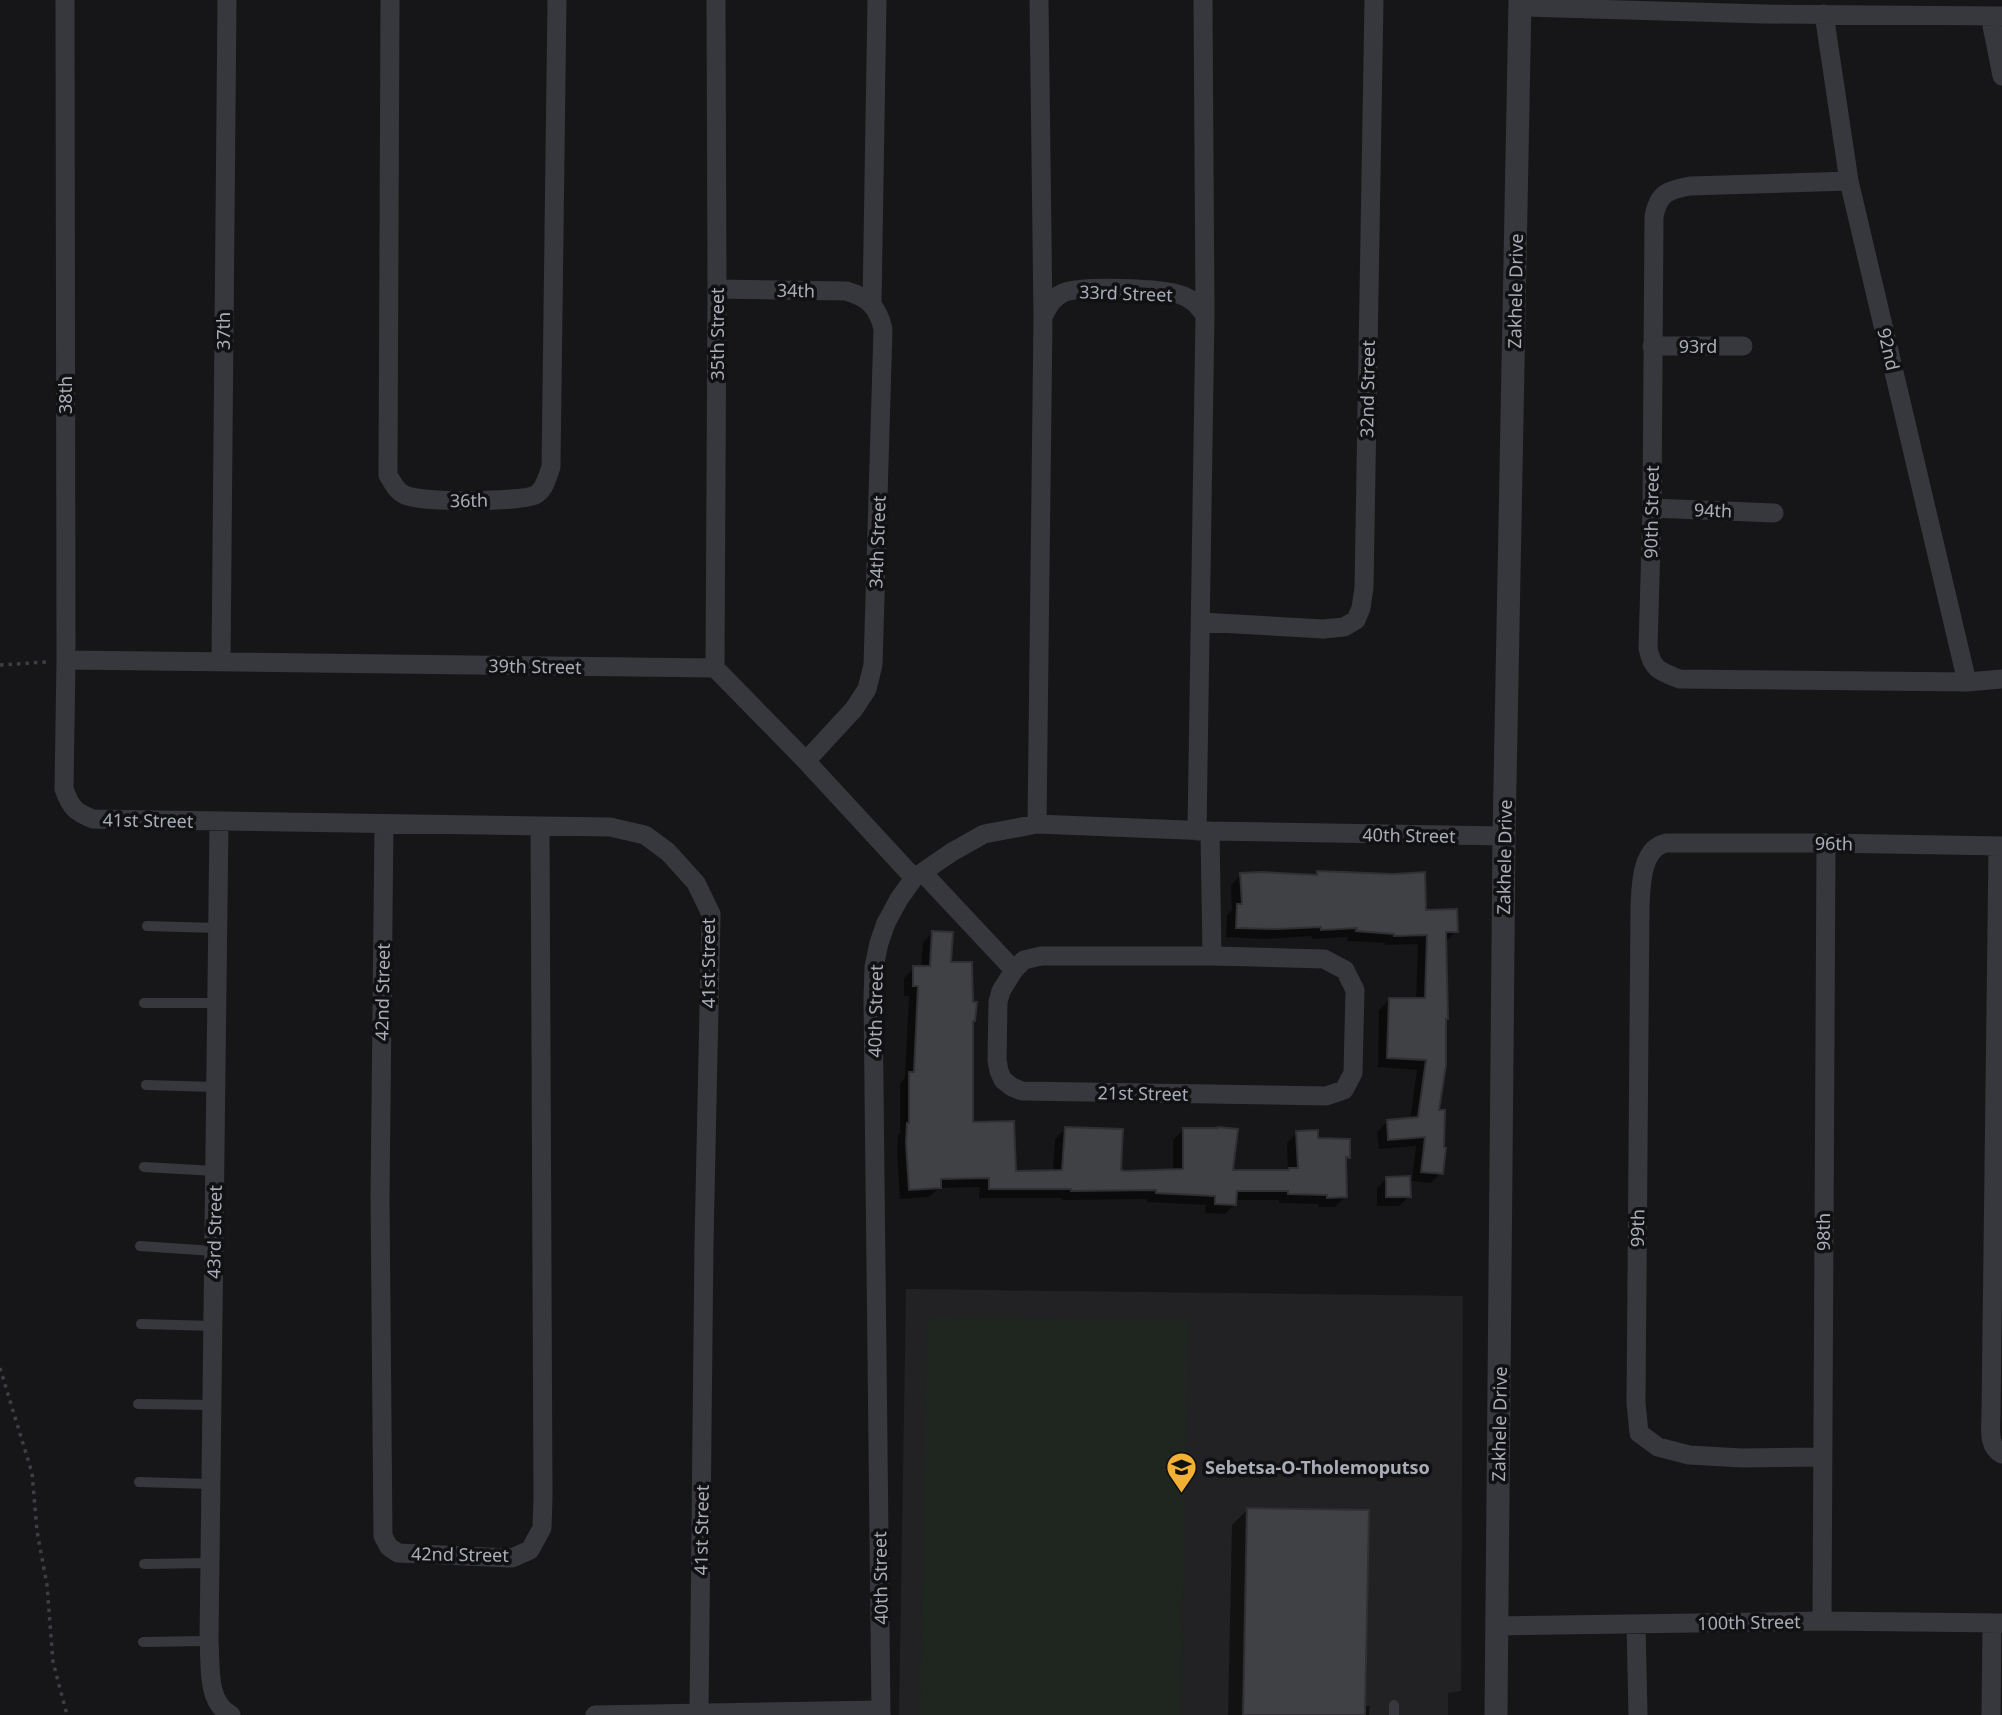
<svg xmlns="http://www.w3.org/2000/svg" width="2002" height="1715" font-family="'Noto Sans',sans-serif">
	<style>
		.built { fill: #222225 }
		.green { fill: #1e261f }
		.shadow { fill: #0007 }
		.building { fill: #404145; stroke: #303034; stroke-width: 2 }
		.lines { fill: none; stroke-linecap: round; stroke-linejoin: round }
		.path { stroke: #3d3f44; stroke-width: 3.5; stroke-dasharray: 3.5 5; stroke-linecap: butt }
		.service { stroke: #37383d; stroke-width: 10 }
		.minor { stroke: #37383d; stroke-width: 19 }
		.tertiary { stroke: #37383d; stroke-width: 23 }
		.labels { text-anchor: middle; dominant-baseline: central; stroke-width: 7; stroke-linejoin: round; paint-order: stroke }
		.street-label { font-size: 18px; fill: #a8adb8; stroke: #111113 }
		.poi-label { font-size: 18px; font-weight: bold; fill: #a8adb8; stroke: #111113; text-anchor: start }
	</style>
	<rect width="100%" height="100%" fill="#161618"/>
	<path class="built" d="M906,1289l557,7 -2,395 -13,2v22h-549z"/>
	<path class="green" d="M927,1317l261,4 -7,394h-261z"/>
	<path class="shadow" d="M1318,873l107,38 31,20 -10,10 -9,170 4,62 -10,10 -19,-2 4,-35 -37,3 -2,-17 10,-10 23,-2 7,-50 -39,-3 1,-57 10,-10h27l2,-56 -33,1v-2l-38,-2 1,-4 -36,2v-3l-47,3 -39,-2 1,-22 5,-5 -1,-25 10,-10 73,2z
		M933,932l16,32 25,56 -2,3 -1,101 44,48h38l2,-33 10,-10 58,44 50,-2v-31l10,-10 48,42h57l-1,-29 10,-10 19,6 32,18 -3,3v37l-10,10h-17v-3l-39,-1v-3h-44v4l-10,10 -20,-1 1,-8 -59,-3v-3l-85,1v-2h-83l1,-11 -41,1 -10,9 -29,2 -3,-45 1,-19 2,-2v-50l5,-5 4,-82h-5v-18l10,-10h7l2,-26z
		M1387,1178l22,18 -10,10h-22v-18z
		M1247,1510l117,196h6l-1,9h-141l4,-190z"/>
	<path class="building" d="M1317,871l77,3 31,-2 1,38 31,-1 1,23h-12l2,87h-2v46l-7,45h6l-1,37 2,1 -3,26 -22,-2 4,-35 -37,3 -1,-20 31,-3 8,-57 -39,-2 2,-60h36l2,-63 -33,1v-2l-38,-3 1,-3 -36,2v-3l-44,2 -41,-1 1,-24h5l-2,-31 22,-1 55,3z
		M932,931l21,1 -2,30h21l1,40h4l-2,19h-2v101l41,-1 2,50 46,-1 3,-43 58,2 -2,41 3,1 59,-2v-41h35v-1l20,2 -5,41h56v-2h9l-2,-37 22,-1v8l32,1v19l-4,-1 1,40 -20,1v-3l-39,-1v-3h-51l-1,14 -21,-1v-8l-59,-3v-3l-85,1v-2h-82v-11l-48,1v9l-32,2 -3,-47 1,-20h2v-51h5l4,-86h-5v-20h17z
		M1410,1176l1,21h-25v-20z
		M1247,1508l122,2 -4,205h-122z"/>
	<g class="lines">
		<path class="path" d="M0,665l47,-3
			M0,1368l32,105 5,58 10,54 6,77 14,53"/>
		<path class="service" d="M147,926l71,2
			M144,1003h73
			M146,1085l70,2
			M144,1167l71,4
			M140,1246l74,5
			M141,1324l72,2
			M138,1404l74,1
			M139,1482l72,2
			M144,1564l66,-1
			M143,1642l66,-1
			M1394,1705v10"/>
		<path class="minor" d="M65,0l1,660 -2,129c7,19 11,23 29,30l517,8 35,8 23,17 28,31 15,31 -7,329 -5,470
			M390,0l-2,475c5,8 8,16 17,20 16,8 115,7 130,0 10,-5 12,-18 16,-28l6,-467
			M1520,7l243,7 239,2
			M1824,14l25,167 118,501
			M1990,16l12,60
			M1849,181l-159,5c-22,4 -32,7 -36,31l-2,291 -4,140c4,22 13,24 32,31l287,3 35,-3
			M717,289l129,2c22,6 32,16 37,38l-10,336 -6,24 -13,20 -48,52
			M872,303l5,-303
			M1043,317c5,-10 9,-19 20,-24 16,-8 101,-5 118,2 12,4 17,11 24,20
			M1652,346h91
			M1652,508l122,5
			M1201,622l122,7 21,-2 12,-7 5,-12 3,-20 10,-588
			M66,660l649,8 91,93 108,117
			M221,662l6,-662
			M715,668l2,-379 -1,-289
			M219,822l-10,819c2,25 -3,61 22,74
			M384,824l-4,374 3,338 6,11 9,6 114,5 18,-8 12,-22 1,-30 -3,-672
			M1037,824l6,-507 -4,-317
			M1197,831l8,-516 -2,-315
			M1210,831l2,125
			M1998,846l-7,566c0,16 -4,34 11,42
			M923,873l91,97
			M1041,956h171l112,3 21,11 10,20 -2,83 -9,17 -18,6 -304,-5 -10,-4 -9,-7 -4,-9 -2,-11 1,-58 3,-11 13,-21 10,-10z
			M1822,1457l-80,1 -53,-3 -31,-8 -19,-14 -3,-30 4,-497c1,-20 1,-58 26,-63h160l176,3
			M1822,1621l4,-778
			M1636,1624l2,91
			M1497,1626l325,-5 180,2
			M595,1715l286,-5
			M881,1715l-8,-717 1,-31 5,-24 7,-20 13,-24 15,-21 38,-26 32,-18 53,-10 173,7 294,5
			M1991,1715l1,-92"/>
		<path class="tertiary" d="M1496,1715l8,-879 16,-836"/>
	</g>
	<defs>
		<symbol id="school-pin" viewBox="-11 -11 22 30"><path d="M0 17L-7.5 6A9.5 9.5 0 1 1 7.5 6Z" fill="#f2b134" stroke="#111113"/><path d="M0-5L7-2L0 1L-7-2ZM-4 1L0 2.5L4 1V4Q0 6-4 4Z" fill="#111"/></symbol>
	</defs>
	<g fill-rule="evenodd">
		<use href="#school-pin" x="1164" y="1450" width="35" height="47"/>
	</g>
	<g class="labels">
		<g class="street-label">
			<text transform="translate(796 290) rotate(1)">34th</text>
			<text transform="translate(1515 291) rotate(-89)">Zakhele Drive</text>
			<text transform="translate(1126 293) rotate(2)">33rd Street</text>
			<text transform="translate(223 331) rotate(-90)">37th</text>
			<text transform="translate(717 334) rotate(-90)">35th Street</text>
			<text x="1698" y="346">93rd</text>
			<text transform="translate(1889 349) rotate(77)">92nd</text>
			<text transform="translate(1367 389) rotate(-89)">32nd Street</text>
			<text transform="translate(65 395) rotate(-90)">38th</text>
			<text transform="translate(469 500) rotate(-1)">36th</text>
			<text transform="translate(1713 510) rotate(2)">94th</text>
			<text transform="translate(1651 512) rotate(-89)">90th Street</text>
			<text transform="translate(877 542) rotate(-88)">34th Street</text>
			<text transform="translate(535 666) rotate(1)">39th Street</text>
			<text transform="translate(148 820) rotate(1)">41st Street</text>
			<text transform="translate(1409 835) rotate(1)">40th Street</text>
			<text transform="translate(1834 843) rotate(1)">96th</text>
			<text transform="translate(1504 857) rotate(-89)">Zakhele Drive</text>
			<text transform="translate(708 963) rotate(-90)">41st Street</text>
			<text transform="translate(382 992) rotate(-89)">42nd Street</text>
			<text transform="translate(875 1011) rotate(-89)">40th Street</text>
			<text transform="translate(1143 1093) rotate(1)">21st Street</text>
			<text transform="translate(1637 1228) rotate(-89)">99th</text>
			<text transform="translate(214 1232) rotate(-89)">43rd Street</text>
			<text transform="translate(1823 1232) rotate(-90)">98th</text>
			<text transform="translate(1499 1424) rotate(-89)">Zakhele Drive</text>
			<text transform="translate(701 1530) rotate(-89)">41st Street</text>
			<text transform="translate(460 1554) rotate(1)">42nd Street</text>
			<text transform="translate(880 1578) rotate(-91)">40th Street</text>
			<text transform="translate(1749 1622) rotate(-1)">100th Street</text>
		</g>
		<g class="poi-label">
			<text x="1205" y="1467">Sebetsa-O-Tholemoputso</text>
		</g>
	</g>
</svg>
